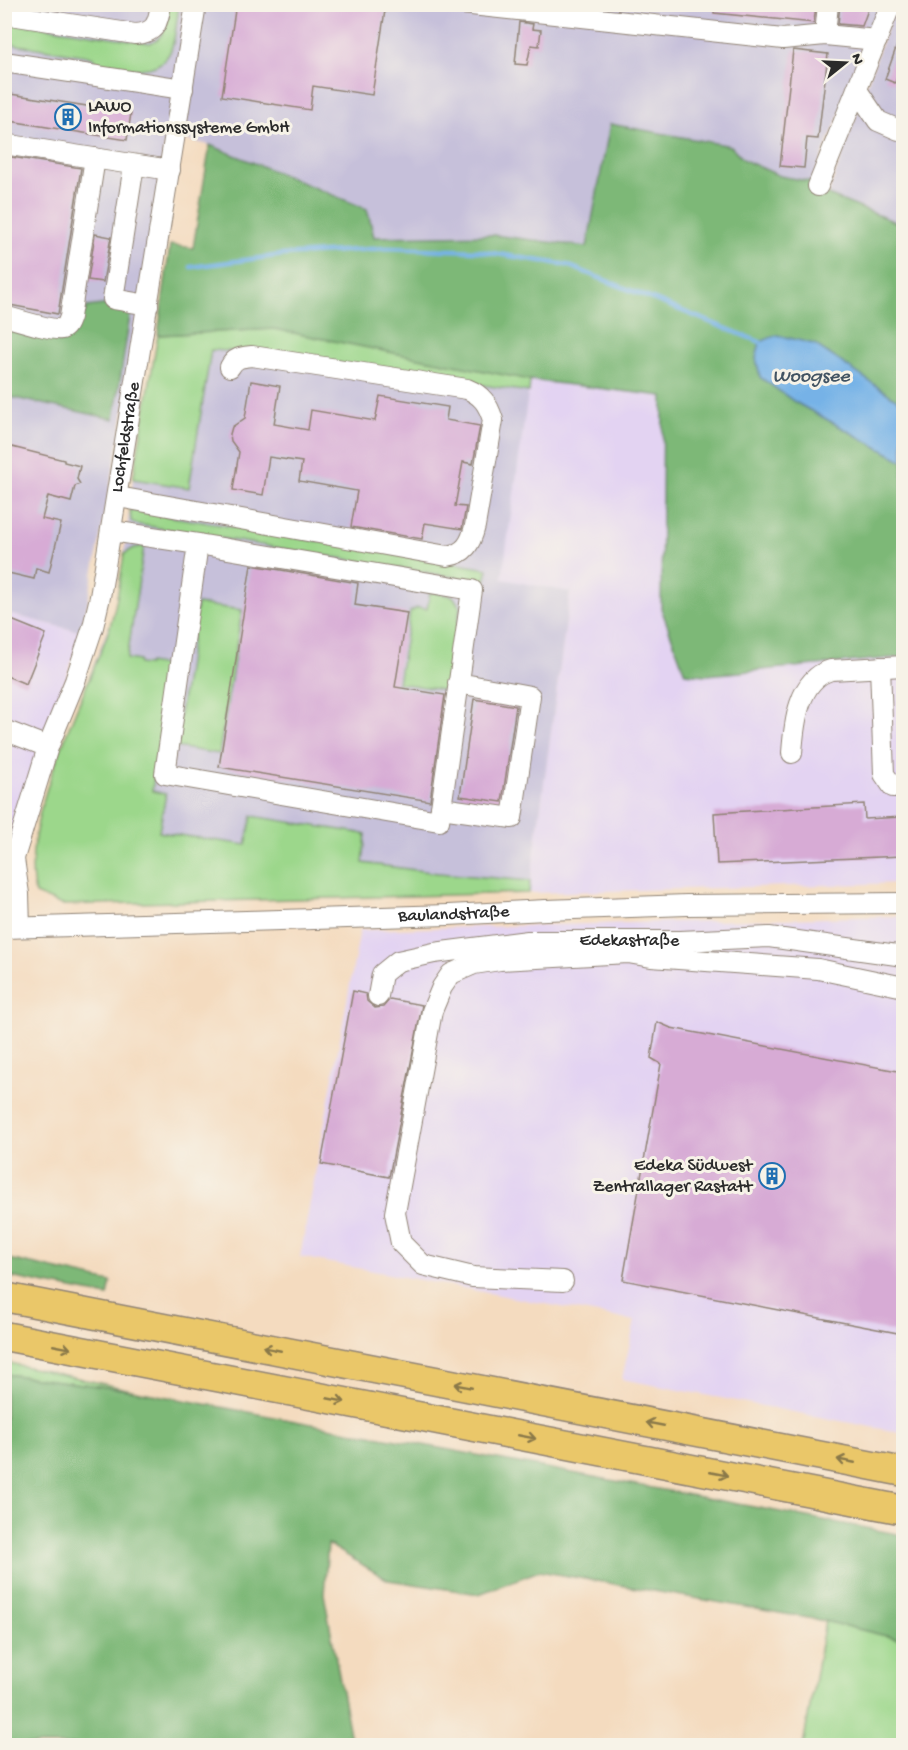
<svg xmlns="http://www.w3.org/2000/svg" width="908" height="1750" font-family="'Gochi Hand',sans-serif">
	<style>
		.built { fill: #e3d3f2 }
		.industrial { fill: #c6c0da }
		.green { fill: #9cd78b; stroke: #64815b; stroke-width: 1.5 }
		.forest { fill: #7db877; stroke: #547251; stroke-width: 1.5 }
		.water { fill: #76b2e7; stroke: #506e89; stroke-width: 1.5 }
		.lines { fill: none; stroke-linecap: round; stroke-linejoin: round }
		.stream { stroke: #76b2e7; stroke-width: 4.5 }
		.building { fill: #d7abd5 }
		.minor-casing { stroke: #908375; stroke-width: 22 }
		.highway-casing { stroke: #908375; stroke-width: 31 }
		.minor { stroke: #fff; stroke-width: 20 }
		.highway { stroke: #eac769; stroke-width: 28 }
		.oneway { stroke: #8a794a }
		.labels { text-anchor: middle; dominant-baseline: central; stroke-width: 6; stroke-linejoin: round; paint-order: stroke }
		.poi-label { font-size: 18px; fill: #2b2b2b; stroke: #f7f3e8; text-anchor: start }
		.street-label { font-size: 18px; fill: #2b2b2b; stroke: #f7f3e8 }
		.water-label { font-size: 20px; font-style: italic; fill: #425463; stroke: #f7f3e8 }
	</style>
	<rect width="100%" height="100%" fill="#f7f3e8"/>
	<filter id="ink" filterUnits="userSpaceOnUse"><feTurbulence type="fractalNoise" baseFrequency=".0167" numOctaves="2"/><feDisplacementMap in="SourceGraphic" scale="12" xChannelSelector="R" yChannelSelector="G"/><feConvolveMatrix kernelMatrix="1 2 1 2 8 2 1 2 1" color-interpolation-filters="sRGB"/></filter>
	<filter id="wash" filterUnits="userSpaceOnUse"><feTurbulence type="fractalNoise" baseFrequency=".008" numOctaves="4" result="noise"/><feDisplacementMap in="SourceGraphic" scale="24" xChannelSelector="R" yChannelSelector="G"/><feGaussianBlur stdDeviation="1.35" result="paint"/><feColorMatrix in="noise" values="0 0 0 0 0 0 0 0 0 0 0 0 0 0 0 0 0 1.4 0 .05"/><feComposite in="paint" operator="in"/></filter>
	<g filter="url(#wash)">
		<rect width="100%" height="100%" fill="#f4dbbf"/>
		<path class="built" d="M530,380l134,16 -3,212 46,67 196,-18v226l-374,10 41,-301 -71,-7z
			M5,613l77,19 -77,226z
			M903,916v517l-281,-54 13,-58 -335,-64 60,-327z"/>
		<path class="industrial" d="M4,5h880l-72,177 -32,-6 -36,-16 -13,-14 -143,101 -95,-12 -119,2 -7,-28 -157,-64 -44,-9 -46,299 -38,197 -77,-19z
			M895,5h8v220l-75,-30z
			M274,329l256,51 -28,199 68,13 -41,301 -94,-1 -241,-29 -137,-103 56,-145 11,-61 9,-75 25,-144z"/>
		<path class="green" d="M168,5h11c-2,13 -3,29 -7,42 -10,32 -50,21 -75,17l-4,-6 -6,-2 -82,-13 -1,-22 146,22c18,-7 16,-21 18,-38z
			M274,329l256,51 -1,12 -251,-38 -67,-4 -22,138 -56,-9 25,-144z
			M130,510l358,59 -3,13 -350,-58 -4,-3z
			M144,546l-17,113 12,2v3l9,1 1,-2 21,4 -18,124 14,3 -7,38 87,13 6,-29 114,18 -3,29 75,10 92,8 -1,12 -467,12 -27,-11c-17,-71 47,-191 72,-259 9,-26 13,-53 17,-81l10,-6z
			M430,592l23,4 7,11 -12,84 -50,-8 12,-71 7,-4 10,1z
			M197,604l45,6 -23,144 -44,-7z
			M5,1362l131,29 -131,-17z
			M825,1621l78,19v105l-100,1z"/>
		<path class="forest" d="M610,124l121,22 13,14 36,16 32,6 16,13 75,30v179l-89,-60 -54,33 35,25 108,59v196l-196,18 -22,-2 -24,-65 2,-212 -133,-16 -256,-51 -116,6 12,-90 23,3 17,-103 157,64 7,28 119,-2 94,12z
			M110,304l21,5 -17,110 -109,-23v-67l55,13 14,-8 13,-27z
			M5,1258l106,24 -3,14 -103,-20z
			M5,1374l131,17 767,144v105l-78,-19 -286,-50 -60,23 -91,-14 -60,-36 -4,50 28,151h-347z"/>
		<path class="water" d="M777,335l37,9 89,60v57l-108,-59 -35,-25 -4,-19 4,-16z"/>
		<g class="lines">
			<path class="stream" d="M191,267l92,-12 104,-7 92,3 88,14 193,77"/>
		</g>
		<g id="blocks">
			<path class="building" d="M236,4h150l-14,91 -59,-9 -3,24 -88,-14z
				M714,4h102l-2,19 -100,-10z
				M840,4h30l-8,22 -24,-2z
				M519,22l14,2 -1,5 9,1 -2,16 -8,-1 -4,20 -12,-1z
				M902,31l1,30 -8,22 -10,-4z
				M793,50l35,4 -10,85 -11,-1 -3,30 -24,-2z
				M4,93l127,20 -4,27 -123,-20z
				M5,156l76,12 -23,146 -54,-10z
				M95,234l16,3 -8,45 -15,-2z
				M251,381l29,5 -6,38 34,6 3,-20 64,11 5,-25 68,11 -2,13 34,6 -7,38 -10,-2 -8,44 11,1 -4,22 -37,-6 -3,16 -71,-12 6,-36 -58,-10 3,-19 -33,-5 -6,38 -30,-5 6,-38 -8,-11 -1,-7 2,-7 13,-9z
				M4,445l60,15v2l16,4 -3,13 3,5 -5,2 -4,16 -23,-6 -6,23 19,4 -12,49 -13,-4 -2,11 -30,-7z
				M251,565l107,18 -3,22 52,8 -12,74 50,8 -15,106 -211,-34z
				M9,619l37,15 -20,50 -22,-9v-46z
				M474,699l42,7 -14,96 -42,-6z
				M864,804l1,15 38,-2v39l-186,8 -3,-51z
				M353,991l13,3 1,7 8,7 8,-1 7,-8 32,6 -33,172 -68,-13z
				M657,1022l14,6 232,44v262l-280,-54 38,-216 -10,-6z"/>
		</g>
	</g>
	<g filter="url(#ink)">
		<use href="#blocks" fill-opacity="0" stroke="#908375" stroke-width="1.5"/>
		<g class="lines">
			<defs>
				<g id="minor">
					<path d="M462,4l321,35 42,-4 52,5"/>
					<path d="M4,14l131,20c21,-1 23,-11 26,-30"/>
					<path d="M825,35l3,-31"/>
					<path d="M4,62l179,27"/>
					<path d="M857,90l21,31 21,9 5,-1"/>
					<path d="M4,144l166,26"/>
					<path d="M134,165l-21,134 35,6"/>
					<path d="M818,186l73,-182"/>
					<path d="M4,316c11,3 49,15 58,13 5,-2 6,-7 8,-12l25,-159"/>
					<path d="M118,497l329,59c18,-2 24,-13 28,-30l18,-106c-5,-16 -11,-25 -26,-31l-215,-33c-9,1 -17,1 -22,11"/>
					<path d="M112,531l86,13 -33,230 274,47 2,-13"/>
					<path d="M198,544l274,46 -31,218 71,10 18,-122 -72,-13"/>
					<path d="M880,667l4,107 9,13h11"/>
					<path d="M4,730l44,17"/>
					<path d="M792,753c2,-28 6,-74 39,-83l73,-4"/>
					<path d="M14,859l5,35 1,33"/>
					<path id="s1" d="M4,881l10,-23 34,-111 27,-66 18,-54 7,-30 96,-593"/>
					<path id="s2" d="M4,928l444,-13 98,-5 141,-5 217,-2"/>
					<path id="s3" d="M378,996l4,-22 16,-13 36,-8 94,-12h152l89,-4 135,19"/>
					<path d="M563,1281l-90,-4 -50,-12 -22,-22 -6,-30 37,-202 10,-24 9,-13 23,-10 26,-4 128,-7 23,4 167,12 86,18"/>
				</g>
				<path id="highway" d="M4,1297l900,175
					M4,1336l900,174"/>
			</defs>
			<use href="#minor" class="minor-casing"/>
			<use href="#highway" class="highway-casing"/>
			<use href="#minor" class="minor"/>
			<use href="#highway" class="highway"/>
		</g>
		<defs><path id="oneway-shaft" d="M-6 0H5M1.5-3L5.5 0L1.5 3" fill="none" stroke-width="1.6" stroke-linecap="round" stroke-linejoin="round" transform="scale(1.5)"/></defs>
		<g class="oneway">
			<use href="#oneway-shaft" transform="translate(62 1347) rotate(11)"/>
			<use href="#oneway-shaft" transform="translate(272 1349) rotate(-169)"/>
			<use href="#oneway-shaft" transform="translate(463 1386) rotate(-169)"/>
			<use href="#oneway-shaft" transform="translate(336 1400) rotate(11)"/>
			<use href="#oneway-shaft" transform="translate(655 1424) rotate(-169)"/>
			<use href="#oneway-shaft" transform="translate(527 1437) rotate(11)"/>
			<use href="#oneway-shaft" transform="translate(846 1461) rotate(-169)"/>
			<use href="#oneway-shaft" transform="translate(719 1474) rotate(11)"/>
		</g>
	</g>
	<defs>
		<symbol id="building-ring" viewBox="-11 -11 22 22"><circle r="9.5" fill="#f7f3e8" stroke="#1f6fb2" stroke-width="1.5"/><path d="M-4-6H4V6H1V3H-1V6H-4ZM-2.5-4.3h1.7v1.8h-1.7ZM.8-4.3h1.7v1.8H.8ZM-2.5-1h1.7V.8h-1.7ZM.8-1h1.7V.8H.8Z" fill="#1f6fb2"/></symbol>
	</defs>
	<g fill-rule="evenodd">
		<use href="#building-ring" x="53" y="102" width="30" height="30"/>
		<use href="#building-ring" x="757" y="1161" width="30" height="30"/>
	</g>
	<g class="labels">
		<g class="poi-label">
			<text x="88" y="107">LAWO<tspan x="88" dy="21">Informationssysteme GmbH</tspan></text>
			<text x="752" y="1166" text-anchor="end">Edeka Südwest<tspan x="752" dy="21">Zentrallager Rastatt</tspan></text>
		</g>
		<g class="street-label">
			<text stroke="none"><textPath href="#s1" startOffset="462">Lochfeldstraße</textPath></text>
			<text stroke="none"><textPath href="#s2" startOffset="450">Baulandstraße</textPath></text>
			<text stroke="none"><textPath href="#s3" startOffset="276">Edekastraße</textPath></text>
		</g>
		<g class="water-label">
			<text x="811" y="377">Woogsee</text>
		</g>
	</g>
	<rect width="908" height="1750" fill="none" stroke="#f7f3e8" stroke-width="24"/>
	<g transform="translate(845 63) rotate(72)" stroke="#f7f3e8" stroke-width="4.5" paint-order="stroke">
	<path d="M0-4.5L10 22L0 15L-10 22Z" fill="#2b2b2b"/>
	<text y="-9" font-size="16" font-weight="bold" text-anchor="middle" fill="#2b2b2b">N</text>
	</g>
</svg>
